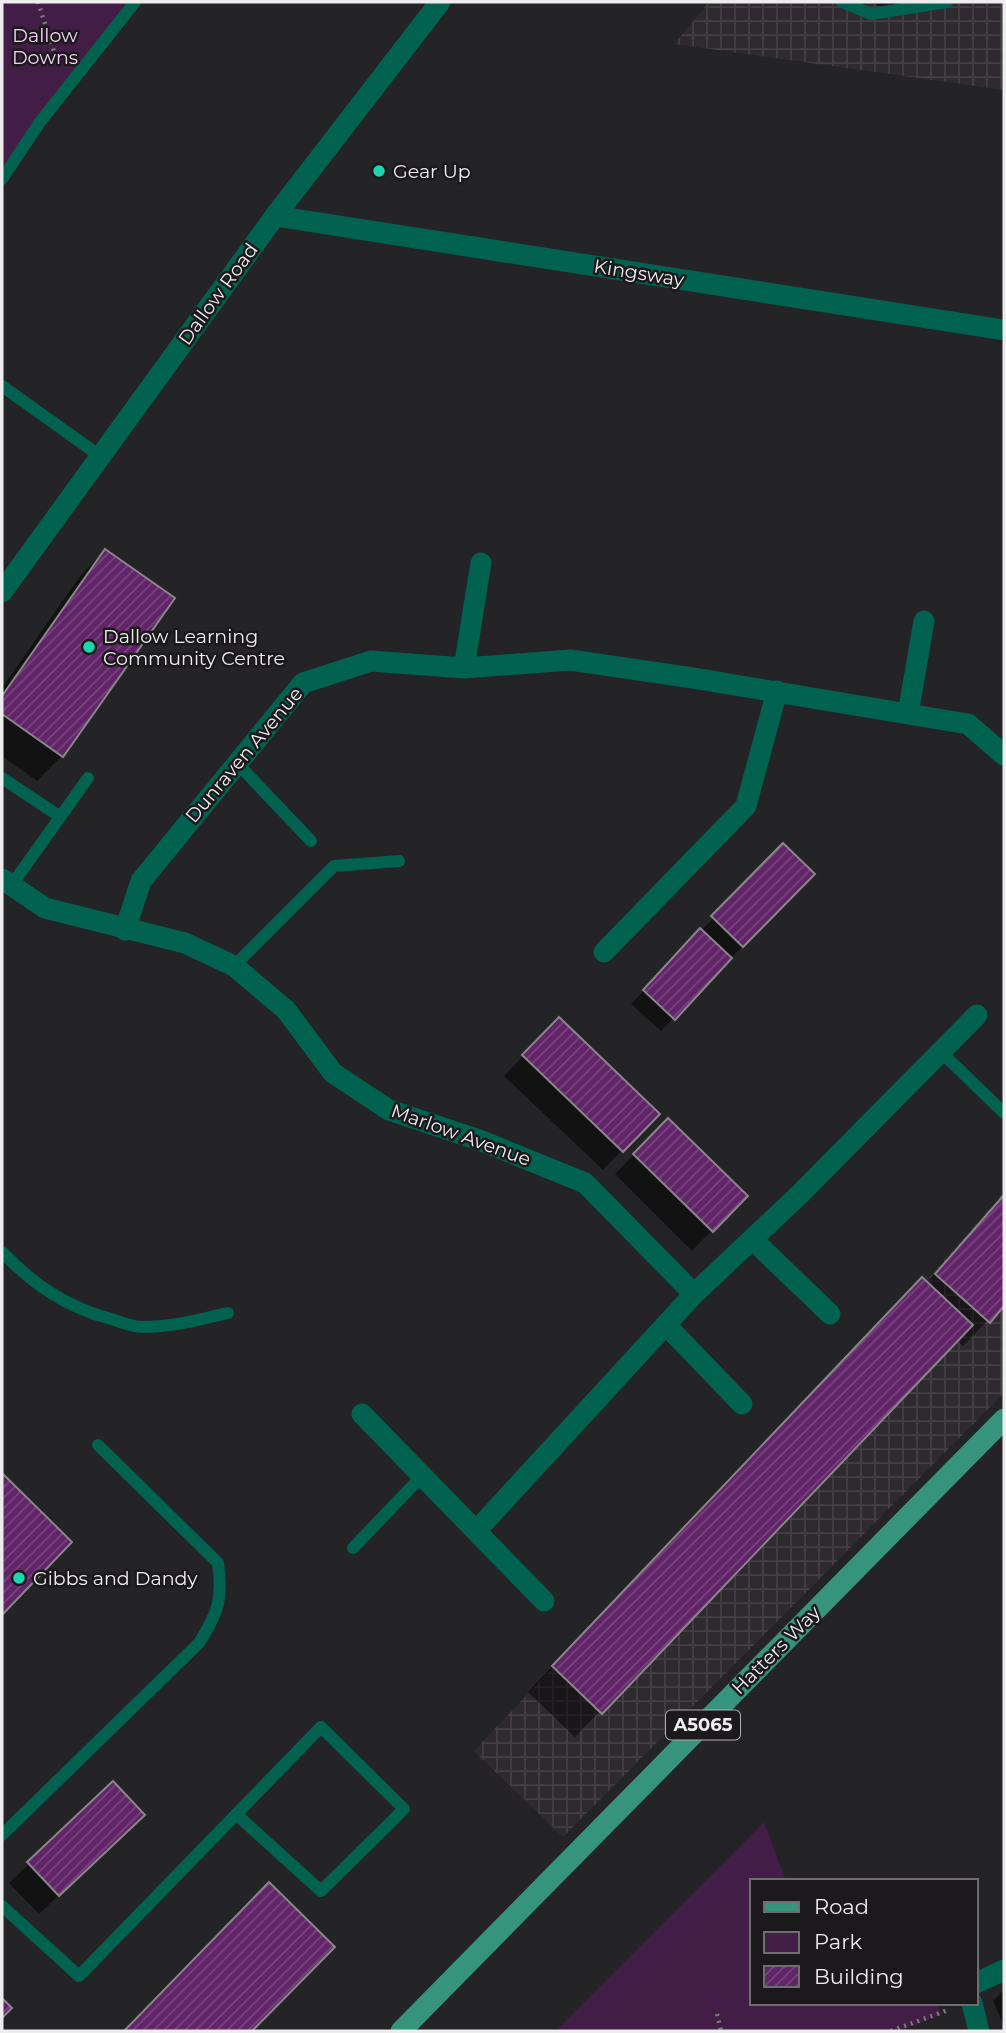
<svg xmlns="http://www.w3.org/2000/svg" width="1006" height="2033" font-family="Montserrat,sans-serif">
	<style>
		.industrial { fill: url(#industrial-grid) }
		.park { fill: #421e46 }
		.shadow { fill: #0007 }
		.building { fill: url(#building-hatch); stroke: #888688; stroke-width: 2 }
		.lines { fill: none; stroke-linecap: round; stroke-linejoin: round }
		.path { stroke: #7a797b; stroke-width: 4.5; stroke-dasharray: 2 5; stroke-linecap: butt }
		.service { stroke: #00624f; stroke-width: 12 }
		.minor { stroke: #00624f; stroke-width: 21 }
		.tertiary { stroke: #00624f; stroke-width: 21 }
		.primary { stroke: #36947d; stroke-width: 21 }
		.poi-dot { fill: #1ed5b0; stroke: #1b191b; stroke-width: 2.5 }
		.labels { text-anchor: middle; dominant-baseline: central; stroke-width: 5; stroke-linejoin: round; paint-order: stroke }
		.shield { fill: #1b191b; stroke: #afadaf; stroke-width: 2 }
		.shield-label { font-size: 18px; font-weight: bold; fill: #eeedee }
		.park-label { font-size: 19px; fill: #f3d0f6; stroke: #1b191b }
		.poi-label { font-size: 19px; fill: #eeedee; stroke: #1b191b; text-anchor: start }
		.street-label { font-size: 19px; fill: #eeedee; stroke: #1b191b }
	</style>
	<defs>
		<pattern id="industrial-grid" width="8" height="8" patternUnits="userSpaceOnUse" patternTransform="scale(1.75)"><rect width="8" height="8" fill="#2f2930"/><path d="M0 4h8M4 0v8" fill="none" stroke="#433e44"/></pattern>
		<pattern id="building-hatch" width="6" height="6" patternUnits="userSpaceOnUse" patternTransform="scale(1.75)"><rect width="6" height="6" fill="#612468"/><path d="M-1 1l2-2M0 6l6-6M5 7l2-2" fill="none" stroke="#78447e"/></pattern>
	</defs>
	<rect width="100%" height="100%" fill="#242325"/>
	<path class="industrial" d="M709,2h295v88l-330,-46z
		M1004,1192v201l-441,444 -89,-86 450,-477 5,4z"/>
	<path class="park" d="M2,2h130l-130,178z
		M764,1822l22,59h-34v122h185l4,12 -42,16h-343z"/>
	<path class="shadow" d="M870,2h29l-9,9z
		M105,551l68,47 -111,158 -25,25 -35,-25v-68l78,-112z
		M783,845l29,29 -151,157 -30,-27z
		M539,1039l118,75 -54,56 -99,-94z
		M668,1120l77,76 -53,55 -77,-77z
		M1004,1194v109l-41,43 -7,-6 -381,397 -47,-45 370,-388 28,-21z
		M2,1476l68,66 -68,70z
		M123,1834l-84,80 -30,-31 20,-19z
		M269,1885l64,62 -84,84h-124z
		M1004,1990v36l-11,-25z"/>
	<path class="building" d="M105,549l70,49 -112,159 -61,-43v-18z
		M783,843l32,31 -72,73 -32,-31z
		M700,928l32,30 -57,62 -32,-30z
		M559,1017l101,97 -37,38 -101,-97z
		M668,1118l80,78 -35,36 -80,-78z
		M1004,1195v111l-14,17 -55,-49z
		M922,1277l51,48 -371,389 -50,-48z
		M2,1473l70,69 -70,73z
		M113,1781l32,34 -86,81 -32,-34z
		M269,1882l66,65 -83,84h-128z
		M2,1998l10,10 -10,10z"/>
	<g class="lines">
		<path class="path" d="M38,2l20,62
			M717,2014l4,17
			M891,2031l57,-21"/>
		<path class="service" d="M842,2l29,12 76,-12
			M2,179l38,-57 95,-120
			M2,386l98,70
			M236,762l75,79
			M2,778l57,38
			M11,886l77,-108
			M234,966l100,-100 65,-5
			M940,1051l64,62
			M2,1252c32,33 64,55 109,67 10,3 21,8 31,8 29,0 57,-7 86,-14
			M353,1548l69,-72
			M2,1835l197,-192c19,-30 24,-44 19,-80l-120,-118
			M2,1906l77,70 242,-249 83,82 -83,82 -85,-77"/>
		<path class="minor" d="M464,668l17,-105
			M908,714l16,-93
			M2,879l43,29 140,35 49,23 52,44 47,63 56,37 93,31 103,42 109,111 -217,236
			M125,930l16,-49 162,-198 68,-22 93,7 106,-8 123,18 275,46 36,31
			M604,952l142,-146 31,-115
			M752,1239l78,75
			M694,1294l106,-100 177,-179
			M666,1325l76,79
			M362,1414l182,187
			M976,1983l28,-13
			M972,2003l7,28"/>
		<path class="tertiary" d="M275,216l729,114
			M2,592l273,-376 165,-214"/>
		<path class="primary" d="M401,2031l603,-612"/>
	</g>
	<g class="poi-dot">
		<circle cx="379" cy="171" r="7"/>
		<circle cx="89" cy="647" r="7"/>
		<circle cx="19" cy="1578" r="7"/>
	</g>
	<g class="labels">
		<rect class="shield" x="666" y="1710.5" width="74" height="29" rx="5"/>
		<g class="shield-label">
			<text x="703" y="1725">A5065</text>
		</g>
		<g class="park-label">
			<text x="45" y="35">Dallow<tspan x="45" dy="22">Downs</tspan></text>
		</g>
		<g class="poi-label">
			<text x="393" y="171">Gear Up</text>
			<text x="103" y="636">Dallow Learning<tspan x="103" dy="22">Community Centre</tspan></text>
			<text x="33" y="1578">Gibbs and Dandy</text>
		</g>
		<g class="street-label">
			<text transform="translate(639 273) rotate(9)">Kingsway</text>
			<text transform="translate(218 294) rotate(-54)">Dallow Road</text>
			<text transform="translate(244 755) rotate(-50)">Dunraven Avenue</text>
			<text transform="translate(461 1135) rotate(20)">Marlow Avenue</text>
			<text transform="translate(776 1650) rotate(-45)">Hatters Way</text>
		</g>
	</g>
	<rect width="1006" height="2033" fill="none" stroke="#eeedee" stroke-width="7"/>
	<rect x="750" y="1879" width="228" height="126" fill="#1b191b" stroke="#6f6e6f" stroke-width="2"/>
	<rect x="764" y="1902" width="35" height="10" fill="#36947d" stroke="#6f6e6f" stroke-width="2"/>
	<text x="814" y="1914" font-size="21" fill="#eeedee">Road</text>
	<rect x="764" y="1932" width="35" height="21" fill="#421e46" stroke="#6f6e6f" stroke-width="2"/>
	<text x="814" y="1949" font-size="21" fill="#eeedee">Park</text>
	<rect x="764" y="1966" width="35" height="21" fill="url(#building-hatch)" stroke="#6f6e6f" stroke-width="2"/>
	<text x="814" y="1984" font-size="21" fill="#eeedee">Building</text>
</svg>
